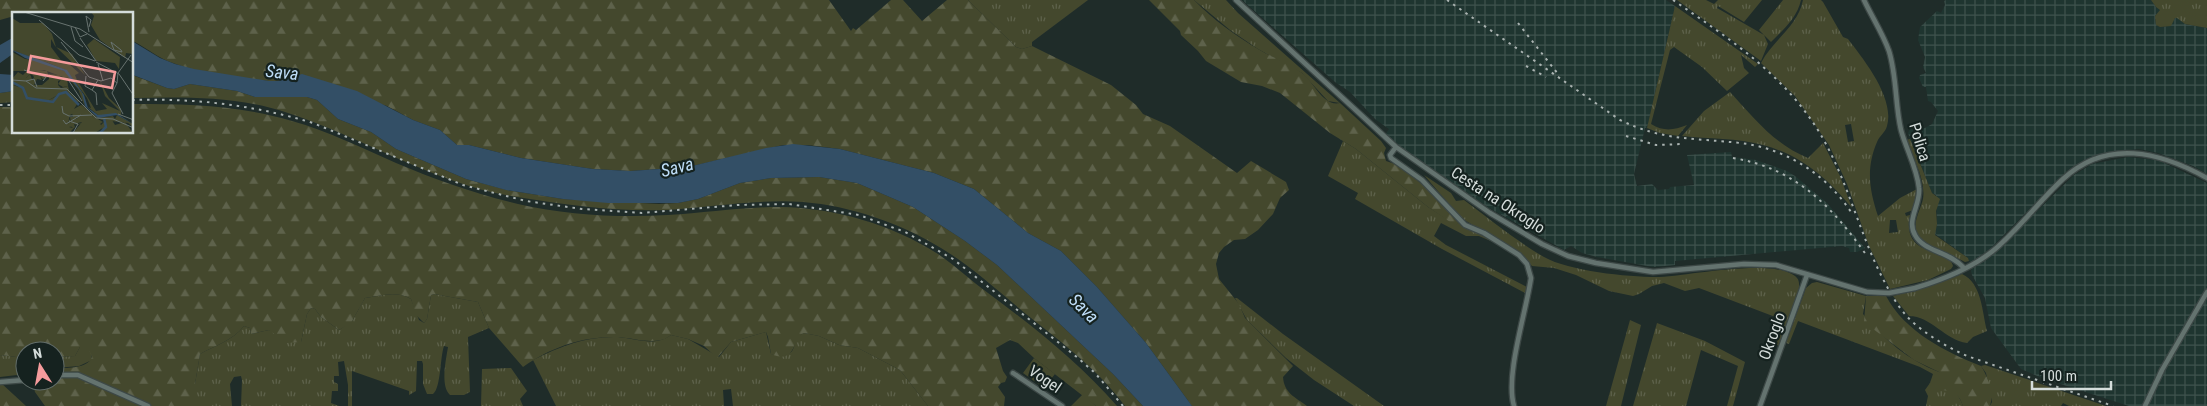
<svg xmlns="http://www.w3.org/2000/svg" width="2207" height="406" font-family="'Roboto Condensed',sans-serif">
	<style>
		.industrial { fill: url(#industrial-grid) }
		.grass { fill: url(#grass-tufts); fill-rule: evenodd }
		.forest { fill: url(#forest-firs) }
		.pitch { fill: #44482d }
		.water { fill: #334f66 }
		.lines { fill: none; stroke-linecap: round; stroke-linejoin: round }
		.street-casing { stroke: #3d4846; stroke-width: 7 }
		.street { stroke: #64736f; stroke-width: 4.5 }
		.rail { stroke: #aab3b1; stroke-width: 2; stroke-dasharray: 2.5 5; stroke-linecap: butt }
		.street-bridge-casing { stroke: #3d4846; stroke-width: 7; stroke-linecap: butt }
		.street-bridge { stroke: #64736f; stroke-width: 4.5 }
		.labels { text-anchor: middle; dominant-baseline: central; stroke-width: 4.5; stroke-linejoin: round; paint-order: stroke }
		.street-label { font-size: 16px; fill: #d5dddb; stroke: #15221f }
		.water-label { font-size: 18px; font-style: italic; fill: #beddf7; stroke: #15221f }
		.inset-river { fill: none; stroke: #334f66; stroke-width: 2.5 }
		.inset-road { fill: none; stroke: #687370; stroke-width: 1 }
		.view { fill: #f59b9c; fill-opacity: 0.15; stroke: #f59b9c; stroke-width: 2.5 }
		.inset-edge { fill: none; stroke: #d5dddb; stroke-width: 2.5 }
	</style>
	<defs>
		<pattern id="industrial-grid" width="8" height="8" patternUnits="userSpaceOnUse" patternTransform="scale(1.25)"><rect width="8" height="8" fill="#1f3530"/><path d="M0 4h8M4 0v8" fill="none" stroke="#3f524d"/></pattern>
		<pattern id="grass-tufts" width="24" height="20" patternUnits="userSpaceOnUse" patternTransform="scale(1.25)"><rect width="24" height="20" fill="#44482d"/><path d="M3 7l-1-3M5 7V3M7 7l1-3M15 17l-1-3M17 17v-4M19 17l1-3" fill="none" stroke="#5e624b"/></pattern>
		<pattern id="forest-firs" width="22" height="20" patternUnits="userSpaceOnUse" patternTransform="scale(1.25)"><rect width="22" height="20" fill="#44482d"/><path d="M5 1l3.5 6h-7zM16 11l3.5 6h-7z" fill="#5e624b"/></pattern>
	</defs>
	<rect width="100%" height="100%" fill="#1f2c29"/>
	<path class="industrial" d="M1242,0h424l9,6 -28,122h-2l-11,46 3,12 15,-2 6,6 11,-1 1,-2 24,-2 -7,-30 44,-3 1,5 24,3 31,11 8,5 32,27 38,45 -8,4h-7l-1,-4 -7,-2 -167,15v4l-22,2 -56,-10 -15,-4 -11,-7 -7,4 -75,-42 -86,-59 -18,-14 4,-6 -14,-10 -25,-27 -15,-10z
		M1946,0h205l5,7 4,3 -5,6 1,9 4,2 10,-1 5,-8h2l8,6 22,4v146l-14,-8 -35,-13 -19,-4 -32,4 -29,11 -10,6 -78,79 -19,13 -2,-1 -1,-3 -33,-24 2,-10 -1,-29 -4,-2 -24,-60 2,-4 15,-1 7,-4 6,-13 -7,-9 -3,-1 -2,-14h-3l-4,-9 1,-3 6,-2 -3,-6 2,-10 -7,-17 2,-13 17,-16 4,2 4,-8 -1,-4z
		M2128,157l30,3 49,23v223h-78l-87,-28 -21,-9 -30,-41 -6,-30 -13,-23 -1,-4 1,-4 24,-16 78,-76 18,-11z"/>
	<path class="grass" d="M968,0h120l-56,42v4l-10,3 -6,-2z
		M1194,0h32l12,13 102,90 -12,-2 -26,-28 -44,-24 -28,-19z
		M1677,0h29l8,4 4,-4h44l-18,22 -26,-16 -1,2 47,27 4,9 -7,17z
		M1783,0h18c-4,18 -17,29 -30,42l-12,-12z
		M1803,0h18l2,2 20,35 5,2c16,21 47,59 39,87 -2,7 -7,9 -10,16 -11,26 -8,47 1,74l22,-18 17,-9v10l-4,11 -8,3 1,3 4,-1c-9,44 39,32 43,51l-2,3 -23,11 -38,9 -21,-43 -22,-62 -18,-39 -34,-49 -34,-33c12,-23 37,-37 42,-63zM1851,124l3,17 -6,1 -3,-17zM1890,220h6l2,12 -9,1z
		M2151,0h56v28l-22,-4 -8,-6h-2l-4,8 -11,1 -4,-2 -1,-9 5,-6 -4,-3z
		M1675,6l83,58 -3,3 -14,-12 3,13 5,5 -22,18 -25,-24 -28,-20 -4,3 -19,74c13,8 23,6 36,1l-9,11 -18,-3 -13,-5z
		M1730,92c24,26 45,53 78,66l15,-15 17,33 12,32c-24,-29 -51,-53 -89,-63 -26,-7 -54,-6 -81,-9l22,-25z
		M1910,139l22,54 8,6 -4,12 1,13 -2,11 33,23 1,3 -4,1c-12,-7 -35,-13 -44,-23 -12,-13 -1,-26 2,-40 3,-19 -10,-42 -17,-59z
		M1343,141l13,8 72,58 28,18 3,-4 5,5 36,19 -21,-9h-13l-25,-13 -7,13 12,9 83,43 -2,6 -85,-45 -87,-50 3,-6 -30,-17z
		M1424,175l27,18 5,8 8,-1c26,19 52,41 80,57 25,14 83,20 112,20 29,0 120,-21 141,1 9,9 -14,56 -18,68l-4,-2 8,-24 -84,-32 -14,3 -21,-8 -12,3 -13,8 -6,2 -24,-5 -33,-16 -22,-7 -22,-2 -13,-14 -58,-34z
		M1962,274c20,9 20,38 25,57l-14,6 -6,6c-22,-3 -36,-27 -58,-27l-16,-20 38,-10z
		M1817,282l49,14 -3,18c21,26 45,46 76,58 8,11 20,21 24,34h-37l2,-10 -3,-6 5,-7 3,-9 -13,-7 -122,-46 -9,23 -3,-1 20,-55 6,-5z
		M434,294l44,8 11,26 -21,9 2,55 -6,3h-14c-10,-9 -4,-35 -2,-48l-4,-1c-4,11 -3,42 -11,48h-6l-4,-10v-20l-1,-3h-5l-1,30 -7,4v-4l-57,-20v35h-4v-21l-4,-24 -6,1 1,14h-5v6l4,2v7h-6l-1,12 8,3h-98l1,-26 -1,-4 -7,1 -4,7 2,22h-37v-22l5,-30c16,-9 32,-13 44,-28l6,2 1,6 18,-4 32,12 6,-28 4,-6 4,1 6,8 18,13 13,-9 13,-23c14,-2 32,-8 46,1l8,21 5,3 3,-4 4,-24z
		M1235,298h2l46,36 101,72h-30l-40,-26 -28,-22 -39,-38z
		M1630,320l11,5 -20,81h-15z
		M1657,323l48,18 40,21 -12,44h-6l11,-40 -37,-16 -15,56h-53z
		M766,332l5,22c33,6 16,-14 33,-21l15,3 20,9 19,3 42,22 28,36h-195l-2,-17 -8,1 1,16h-168l-23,-46c28,-14 53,-24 85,-23 14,1 33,8 46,2 3,-1 5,-3 7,-4l17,4 31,18 12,-15z
		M80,347h5l6,5 1,8 -13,6 -24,2v-11l20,-1z
		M0,355l25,3v16l-25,3z
		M1985,365l121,41h-37l-6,-3 -2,3h-71l2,-4 -6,-29 -5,-7z
		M511,368l16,23 -7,8 3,7h-42l1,-37z"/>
	<path class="forest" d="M0,0h829l22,31 2,-3 3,2 35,-30h12l19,21 25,-21h21l48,47 6,2 10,-3 79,39 25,20 7,9 27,12 67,47 14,-12 35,21 3,8 -9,8 -7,16 -15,16 -13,9 -11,1 -10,7 -5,6 -3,11 3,15 20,25 6,14 48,48 -10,11c1,16 12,20 24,29h-115l-46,-63 -49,-56 -36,-36 -33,-18 -54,-44 -40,-16 -94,-24 -32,-4h-25l-95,22 -58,4 -37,-2 -72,-11 -52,-13h-12l-17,-15 -27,-10 -26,-14 -95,-31 -14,6h-9c-30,-3 -68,-7 -96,-18 -15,-5 -26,-15 -40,-22l-1,-27h-98l-4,-3 -16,3v2l-14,4z
		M1149,0h45c18,19 42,36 64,49 15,9 31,14 44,24 12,9 21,34 38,30l41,38 5,7 -2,5 2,8 12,4 30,24 31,32 -3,5 -28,-19 -72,-58 -26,-16 -50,-40 -18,-7 -21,-4 -35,-21 -8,-10 -17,-16 -1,-4z
		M132,75l35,13 7,1 16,-5 47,7 18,6h52l10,3 21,19 33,13 25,17 70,30 41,11 56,9 96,5 19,-1 20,-4 42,-16 31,-5 48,-1 38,6 56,24 52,34 32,24 116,109 30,32h-18c-28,-37 -59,-60 -94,-88 -30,-24 -58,-51 -90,-70 -41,-25 -90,-42 -138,-46 -46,-3 -90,5 -135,8 -51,2 -102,-5 -151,-13 -81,-12 -152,-59 -229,-84 -49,-17 -104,-16 -155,-15z
		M14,91v11l-14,1v-10z
		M133,104c55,0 105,1 159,17 36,10 70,27 104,42 40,17 80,31 122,41 49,11 100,14 150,11 37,-2 74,-8 112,-8 55,1 111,17 158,47 18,12 33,27 50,39 46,34 91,70 129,113h-21l-62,-48 -16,-15 -8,-3 -14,8 7,23 4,6 -2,5 -4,1 -3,4 7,10 -1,9h-76l-28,-36 -42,-22 -19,-3 -20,-9 -15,-3c-13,6 -7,32 -33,21l-3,-17 -2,-5 -35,10 -14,16 -13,-12 -16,-7 -17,-4c-3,2 -7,5 -10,5 -14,3 -29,-2 -43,-3 -35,-1 -67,10 -95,30l-34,-39 -11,-26 -44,-8 -3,1 -4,24 -3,4 -8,-8 -5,-16c-14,-9 -32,-3 -46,-1l-14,25 -12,7 -18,-13 -6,-8 -4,-1 -4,6 -6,28 -15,1 -17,-13 -18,4 -1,-6 -6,-2c-12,15 -28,19 -44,28l-5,30v22h-150l-10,-14 -3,-11h23v-13c11,0 33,1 37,-11l-2,-5 -7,-5h-3l-5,9 -20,1v-6h-30v7l-25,-3v-248h14v25h118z
		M1866,296h20c19,36 60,56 95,70 7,11 13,27 9,40h-27c-4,-12 -8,-13 -20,-16l-4,-18 -25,-12 -50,-38z
		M0,381l1,2 25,23h-26z"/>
	<path class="pitch" d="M1034,358l21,16 -11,14 -21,-15z
		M1083,394l13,12h-25z"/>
	<path class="water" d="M14,37v16l-14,10v-18z
		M132,41l28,17 15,6 19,5 75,12h9l24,-7 55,17 56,29 27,10 17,15h12l52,13 72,11 37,2 58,-4 78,-19 27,-4 47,5 94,24 40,16 54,44 33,18 36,36 49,56 46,63h-49l-30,-32 -116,-109 -32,-24 -52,-34 -56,-24 -38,-6 -48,1 -31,5 -42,16 -20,4h-70l-45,-4 -57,-9 -40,-11 -70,-30 -25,-17 -33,-13 -21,-19 -10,-3h-52l-18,-6 -47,-7 -16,5 -7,-1 -34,-13z
		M0,74l14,1v16l-14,2z"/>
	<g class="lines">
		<defs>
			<path id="street" d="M1236,0l160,147 94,66 52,31 26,12 28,7 57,9 91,-8 32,1 91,27
				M1864,0c8,17 19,34 25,51 8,26 6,54 12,79 5,19 16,38 18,58 2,16 -13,32 -4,47 9,17 34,16 49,33
				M1396,147l-6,8 1,3 31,22 43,45 19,8 35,22 8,9 4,14c-5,35 -26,97 -17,128
				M1915,288c27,-8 57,-20 79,-38 25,-21 45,-49 69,-71 44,-41 97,-27 144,-1
				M1013,373l49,33
				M55,375h23l70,31
				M0,382l25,-2
				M1760,406l47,-131
				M2145,406l17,-36 45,-78"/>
		</defs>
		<use href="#street" class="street-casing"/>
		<use href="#street" class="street"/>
		<path class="rail" d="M1447,0l173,120c43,21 75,18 120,23 45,5 86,31 111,69
			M1673,0c51,35 103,69 139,121 31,45 43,99 66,148 10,20 20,41 38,56 16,13 33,23 51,31l146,50
			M1518,23l40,51
			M1526,66l20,11
			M132,100c64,-2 121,5 181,23l150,62 63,16 56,8 60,4 96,-8 51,-1 70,11 46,17 48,27 125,99 17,15 28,33
			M0,105h14
			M1626,136l30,9 26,-1
			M1733,158c62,10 99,48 134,98"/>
		<defs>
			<path id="street-bridge" d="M1867,292l22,1 26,-5"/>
		</defs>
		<use href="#street-bridge" class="street-bridge-casing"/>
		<use href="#street-bridge" class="street-bridge"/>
	</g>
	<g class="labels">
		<g class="street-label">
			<text transform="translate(1920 142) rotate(73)">Polica</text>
			<text transform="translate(1498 200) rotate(33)">Cesta na Okroglo</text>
			<text transform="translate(1772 336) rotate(-70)">Okroglo</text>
			<text transform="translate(1045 379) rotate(34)">Vogel</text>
		</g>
		<g class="water-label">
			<text transform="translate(282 72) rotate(6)">Sava</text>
			<text transform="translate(677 167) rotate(-14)">Sava</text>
			<text transform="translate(1084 308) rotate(45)">Sava</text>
		</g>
	</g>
	<g transform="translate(12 12)">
		<rect width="121" height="121" fill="#1f2c29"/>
		<path d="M26,58l9,1 2,6 -6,2 -3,-3 2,4 -5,-1 -3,6h8l7,-6v-5l10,1 4,4 -5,2v4l3,3 7,-2 2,8 -7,-2 -14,8 4,-1v3h-7l-19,-5 -8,-11 -7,-1v-7h14l4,-4 2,5 -5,1 7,-1 -1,-6zM70,93l15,13 16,-2 2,3 2,-4 16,9v3l-5,-4 -26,-3 -5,-2 -4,-2 10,6 -3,2 4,3 -9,6 -1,-8 -5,-1 4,-6 -5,-1 -3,-8v3l-10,7 4,-1 -1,6 6,-2 -6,3 -4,-1 1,3 -6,6h-6l6,-6 4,1 -5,-5 1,-4 2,4 -1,-6h3l-1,-4z" fill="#44482d"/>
		<path d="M79,0h42v42l-7,-1 -1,5 -25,-18 -9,-15 3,-9zM0,6l8,5h23l9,11 4,13 16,7 13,21 -30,-29 -4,-7v8l12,16h5l11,10 -4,2 2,5 19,31 11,-2 -5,-6 18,8 -15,-15 -5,-15 9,17 12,11v6h-23l-10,-8 3,1 -4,-10 -21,-28 -23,-9 23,11 17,22 2,13 -7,-18 -11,-12 1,9 -5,1 -5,-3 5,-7 -19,-7 -8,1 -2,5 -4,-2 -4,4 -14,1 6,-7 5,3 4,-4h-15v-19l13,7 13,1 -26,-10zM82,27l26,18 -1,12 -4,-6 -19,-2 -9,-16zM0,73l11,3 3,9 20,1 -4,1 4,3 21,-12 12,11 -5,8 7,-4 3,3 -14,7 -2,8 6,3 -5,1v5l-57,1zM74,97l14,10 -13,-5 8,5v14l8,-3 -2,-5 6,-6 5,1 3,5 10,-3 8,11h-60l9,-11 -4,1 -1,-6z" fill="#44482d"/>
		<path d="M0,38l55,20 17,25 4,13 10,7 18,-2 17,11 -16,-9 -19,3 -13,-12 -3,-13 -18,-22 -39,-13z" fill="#334f66"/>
		<path class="inset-river" d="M0,70l11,6 4,10 26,4 6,-8 7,-2 13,13M88,121l6,-6 -2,-9"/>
		<path class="inset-road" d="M12,0l56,17 54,34M27,8l40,35 16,6M59,15l4,14 8,6M63,15l5,10 7,-3M77,15l2,-7 -5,-4 3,16M68,26l16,23M49,30l28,35 12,4 10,-3 6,5 1,-10M99,30l10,8 1,2 -8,-2zM84,50l23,12 15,22M86,52l5,17M12,58l22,7 -3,4M106,61l13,-18M74,64l-1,10 7,4M55,66l15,23M0,68l14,1 10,7 31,1 29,29 17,1 21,9M14,69l8,-2 3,8M105,71l-5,10 11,21M85,93l-1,-12 -4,-3 6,-10M50,94l1,7 6,3 23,-1M106,102l16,6M51,108l3,4 15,-9M57,109l9,3 -5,9"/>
		<path class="view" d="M19,44l84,16 -3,16 -84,-16z"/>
		<rect width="121" height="121" class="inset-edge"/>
	</g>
	<g transform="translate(40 366) rotate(349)"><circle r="24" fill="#15221f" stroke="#626d6a"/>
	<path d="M0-4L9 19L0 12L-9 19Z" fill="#f59b9c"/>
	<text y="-8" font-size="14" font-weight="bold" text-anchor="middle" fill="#d5dddb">N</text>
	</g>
	<path d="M2032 381v8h79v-8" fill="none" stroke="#d5dddb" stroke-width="2.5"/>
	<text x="2040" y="381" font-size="15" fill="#d5dddb" stroke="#15221f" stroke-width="4" paint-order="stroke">100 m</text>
</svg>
